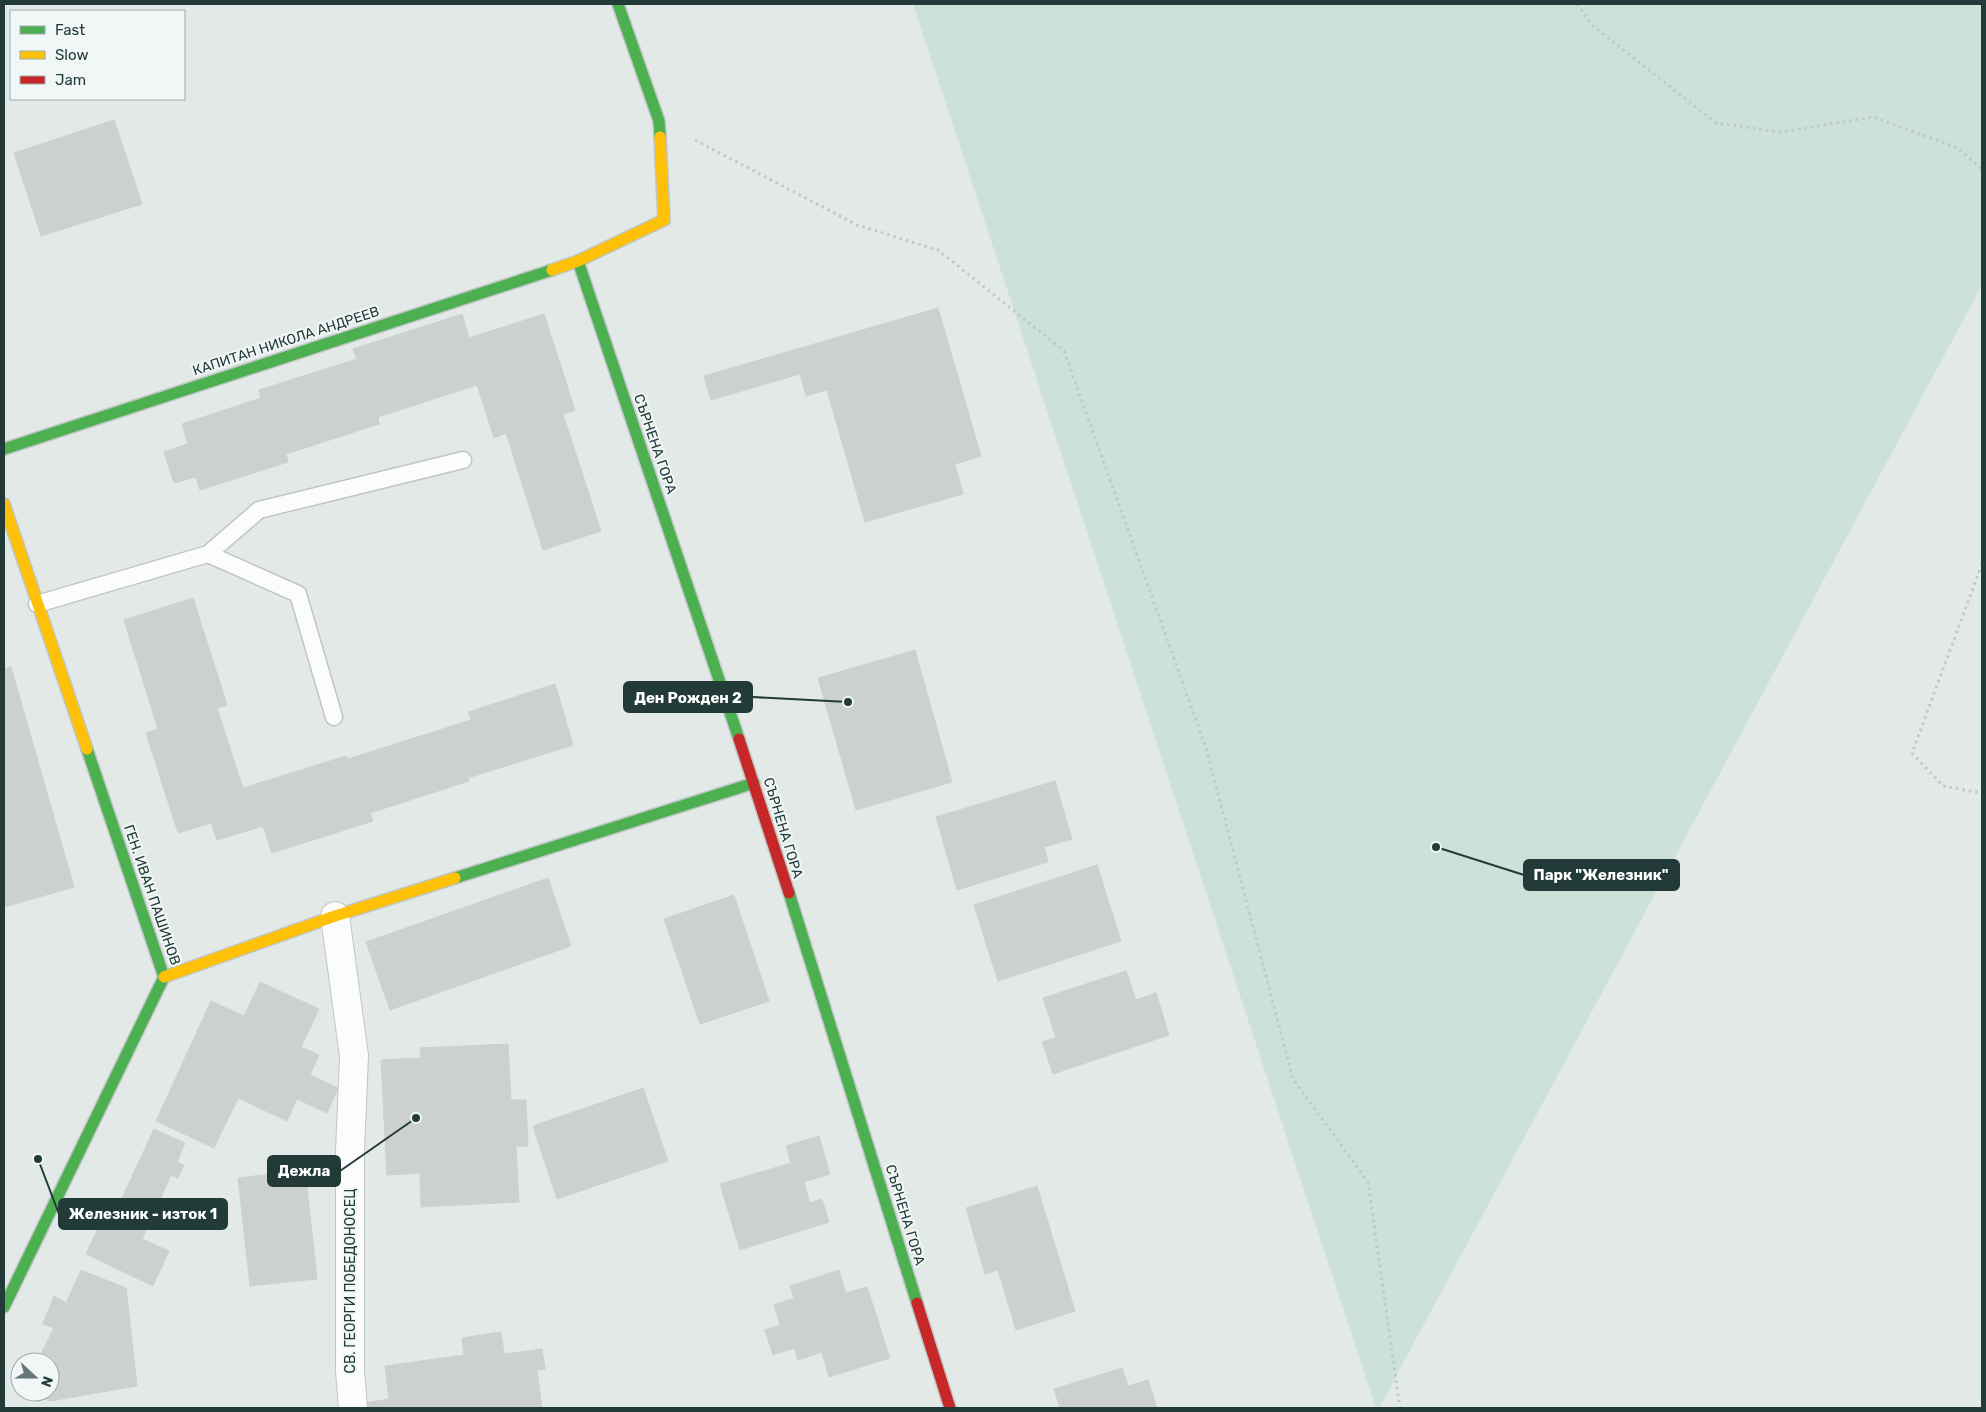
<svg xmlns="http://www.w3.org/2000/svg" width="1986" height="1412" font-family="Rubik,sans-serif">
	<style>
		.green { fill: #cce1d7 }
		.building { fill: #ccd1d0; stroke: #ccd1d0 }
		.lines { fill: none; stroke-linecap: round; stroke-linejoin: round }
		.lane-casing { stroke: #c0c6c4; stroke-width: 19 }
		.street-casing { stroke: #c0c6c4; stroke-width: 30 }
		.fast-casing { stroke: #bfc6c5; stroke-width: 14 }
		.slow-casing { stroke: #bfc6c5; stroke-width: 14 }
		.jam-casing { stroke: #bfc6c5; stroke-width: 14 }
		.path { stroke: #c0c9c8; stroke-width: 3; stroke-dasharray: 2.5 4; stroke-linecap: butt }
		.lane { stroke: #fbfcfb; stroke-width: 16 }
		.street { stroke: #fbfcfb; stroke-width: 28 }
		.fast { stroke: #4caf50; stroke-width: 11 }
		.slow { stroke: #ffc107; stroke-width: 11 }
		.jam { stroke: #c62828; stroke-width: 11 }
		.labels { text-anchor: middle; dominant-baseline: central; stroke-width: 4; stroke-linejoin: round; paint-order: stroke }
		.street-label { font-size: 14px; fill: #223b39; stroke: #f1f7f6 }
		.leader { fill: none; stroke: #223b39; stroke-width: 2 }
		.callout-dot { fill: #223b39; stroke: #f1f7f6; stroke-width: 2 }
		.callout { fill: #223b39; stroke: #223b39; stroke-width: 2 }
		.callout-label { font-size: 15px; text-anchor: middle; font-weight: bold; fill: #fff }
	</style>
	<rect width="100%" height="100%" fill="#e3e9e7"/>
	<path class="green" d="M913,4h1069v281l-603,1123h-3z"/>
	<path class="building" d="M114,120l28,84 -101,32 -27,-83z
		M938,308l43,148 -26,8 8,30 -98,28 -38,-132 -21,6 -6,-22 -89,26 -7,-24z
		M462,314l7,24 75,-24 31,96 -12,4 38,117 -58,19 -37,-117 -12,5 -17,-53 -99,32 1,7 -93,30 2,8 -88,28 -4,-13 -22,6 -10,-31 24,-8 -6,-20 79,-26 -2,-8 98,-31 -4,-10z
		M193,598l34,107 -10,3 26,80 103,-32 2,3 123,-39 -3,-8 87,-28 18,61 -105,33 1,3 -99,32 3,8 -101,32 -9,-27 -46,14 -6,-17 -33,10 -32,-100 12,-4 -34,-109z
		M915,650l37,132 -96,28 -38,-132z
		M11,667l63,220 -70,20v-238z
		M1055,781l17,58 -28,8 4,15 -91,28 -21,-73z
		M1097,865l24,76 -123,40 -24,-76z
		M548,878l23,68 -181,64 -24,-68z
		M734,895l35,106 -69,23 -36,-105z
		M1126,971l10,29 20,-7 13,42 -116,39 -11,-32 14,-4 -13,-40z
		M260,982l59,27 -18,38 18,8 -9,20 28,13 -11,25 -30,-14 -10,22 -49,-23 -24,50 -58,-27 55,-120 33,15z
		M508,1044l3,56h15l2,46h-12l3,56 -98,5 -1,-34 -33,2 -6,-115 40,-2 -1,-10z
		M643,1088l25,73 -111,38 -24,-73z
		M154,1129l31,14 -8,19 7,3 -6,13 -7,-3 -29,64 27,12 -16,35 -67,-32 17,-36 8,4z
		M819,1136l11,38 -26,8 6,21 12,-4 7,23 -89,28 -20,-66 71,-21 -5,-17z
		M305,1170l12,109 -67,7 -12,-108z
		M1037,1186l38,125 -59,19 -18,-60 -13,4 -19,-66z
		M81,1270l45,18 11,98 -87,15 -22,-9h22v-30h-13l17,-34 -11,-4 11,-28 12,7z
		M839,1270l7,23 21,-6 23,71 -61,19 -7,-25 -24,8 -4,-12 -21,7 -8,-25 15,-5 -6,-20 20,-7 -4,-12z
		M501,1332l3,22 38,-5 3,20 -8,1 5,38h-176l-1,-5 24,-4 -4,-33 79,-11 -2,-17z
		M1122,1368l6,18 20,-6 9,28h-97l-6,-19z"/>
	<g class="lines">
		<defs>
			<path id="lane" d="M208,554l51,-44 204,-50
				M37,604l171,-50 90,40 36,123"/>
			<path id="street" d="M335,916l19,140 -4,95v219l3,38"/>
			<path id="fast" d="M618,4l41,117 1,16
				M578,261l161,478
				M4,449l548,-179
				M455,878l299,-95
				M789,893l128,410
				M4,1307l160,-330 -77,-228"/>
			<path id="slow" d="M552,270l26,-9 86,-41 -4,-83
				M4,504l83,245
				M164,977l171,-61 120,-38"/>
			<path id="jam" d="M739,739l50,154
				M917,1303l33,105"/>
		</defs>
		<use href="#lane" class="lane-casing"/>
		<use href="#street" class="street-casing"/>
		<use href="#fast" class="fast-casing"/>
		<use href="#slow" class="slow-casing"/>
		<use href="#jam" class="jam-casing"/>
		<path class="path" d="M1577,4l16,22 123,97 65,9 92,-15 85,31 24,21
			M695,140l162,85 81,25 126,101 142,397 87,331 75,103 32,226
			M1982,564l-70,189 31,33 39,7"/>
		<use href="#lane" class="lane"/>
		<use href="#street" class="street"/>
		<use href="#fast" class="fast"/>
		<use href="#slow" class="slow"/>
		<use href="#jam" class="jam"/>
	</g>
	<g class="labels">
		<g class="street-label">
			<text transform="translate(286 341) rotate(-18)">КАПИТАН НИКОЛА АНДРЕЕВ</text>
			<text transform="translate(655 444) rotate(71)">СЪРНЕНА ГОРА</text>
			<text transform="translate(783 828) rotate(73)">СЪРНЕНА ГОРА</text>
			<text transform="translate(152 895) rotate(71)">ГЕН. ИВАН ПАШИНОВ</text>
			<text transform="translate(905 1215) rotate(73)">СЪРНЕНА ГОРА</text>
			<text transform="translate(350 1281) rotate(-90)">СВ. ГЕОРГИ ПОБЕДОНОСЕЦ</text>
		</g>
	</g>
	<path class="leader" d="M848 702L752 697M1436 847L1524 875M416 1118L340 1171M38 1159L59 1214"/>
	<g class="callout-dot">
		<circle cx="848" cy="702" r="5"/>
		<circle cx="1436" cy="847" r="5"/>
		<circle cx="416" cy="1118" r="5"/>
		<circle cx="38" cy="1159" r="5"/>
	</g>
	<g class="callout">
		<rect x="624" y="682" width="128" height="30" rx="5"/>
		<rect x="1524" y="860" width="155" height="30" rx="5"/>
		<rect x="268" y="1156" width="72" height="30" rx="5"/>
		<rect x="59" y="1199" width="168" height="30" rx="5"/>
	</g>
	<g class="callout-label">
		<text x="688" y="703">Ден Рожден 2</text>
		<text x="1601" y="880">Парк "Железник"</text>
		<text x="304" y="1176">Дежла</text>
		<text x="143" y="1219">Железник - изток 1</text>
	</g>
	<rect width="1986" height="1412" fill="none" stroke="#223b39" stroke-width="10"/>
	<rect x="10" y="10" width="175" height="90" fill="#f1f7f6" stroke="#9eacaa"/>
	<rect x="20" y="26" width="25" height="8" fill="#4caf50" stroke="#9eacaa"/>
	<text x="55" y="35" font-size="15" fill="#223b39">Fast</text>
	<rect x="20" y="51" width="25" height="8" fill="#ffc107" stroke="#9eacaa"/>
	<text x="55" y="60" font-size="15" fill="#223b39">Slow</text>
	<rect x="20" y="76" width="25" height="8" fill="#c62828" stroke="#9eacaa"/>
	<text x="55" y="85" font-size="15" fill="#223b39">Jam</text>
	<g transform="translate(35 1377) rotate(111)"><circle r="24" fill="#f1f7f6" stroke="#9eacaa"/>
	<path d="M0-4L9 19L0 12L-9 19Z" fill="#667876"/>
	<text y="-8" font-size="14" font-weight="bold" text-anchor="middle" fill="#223b39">N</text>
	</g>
</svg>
